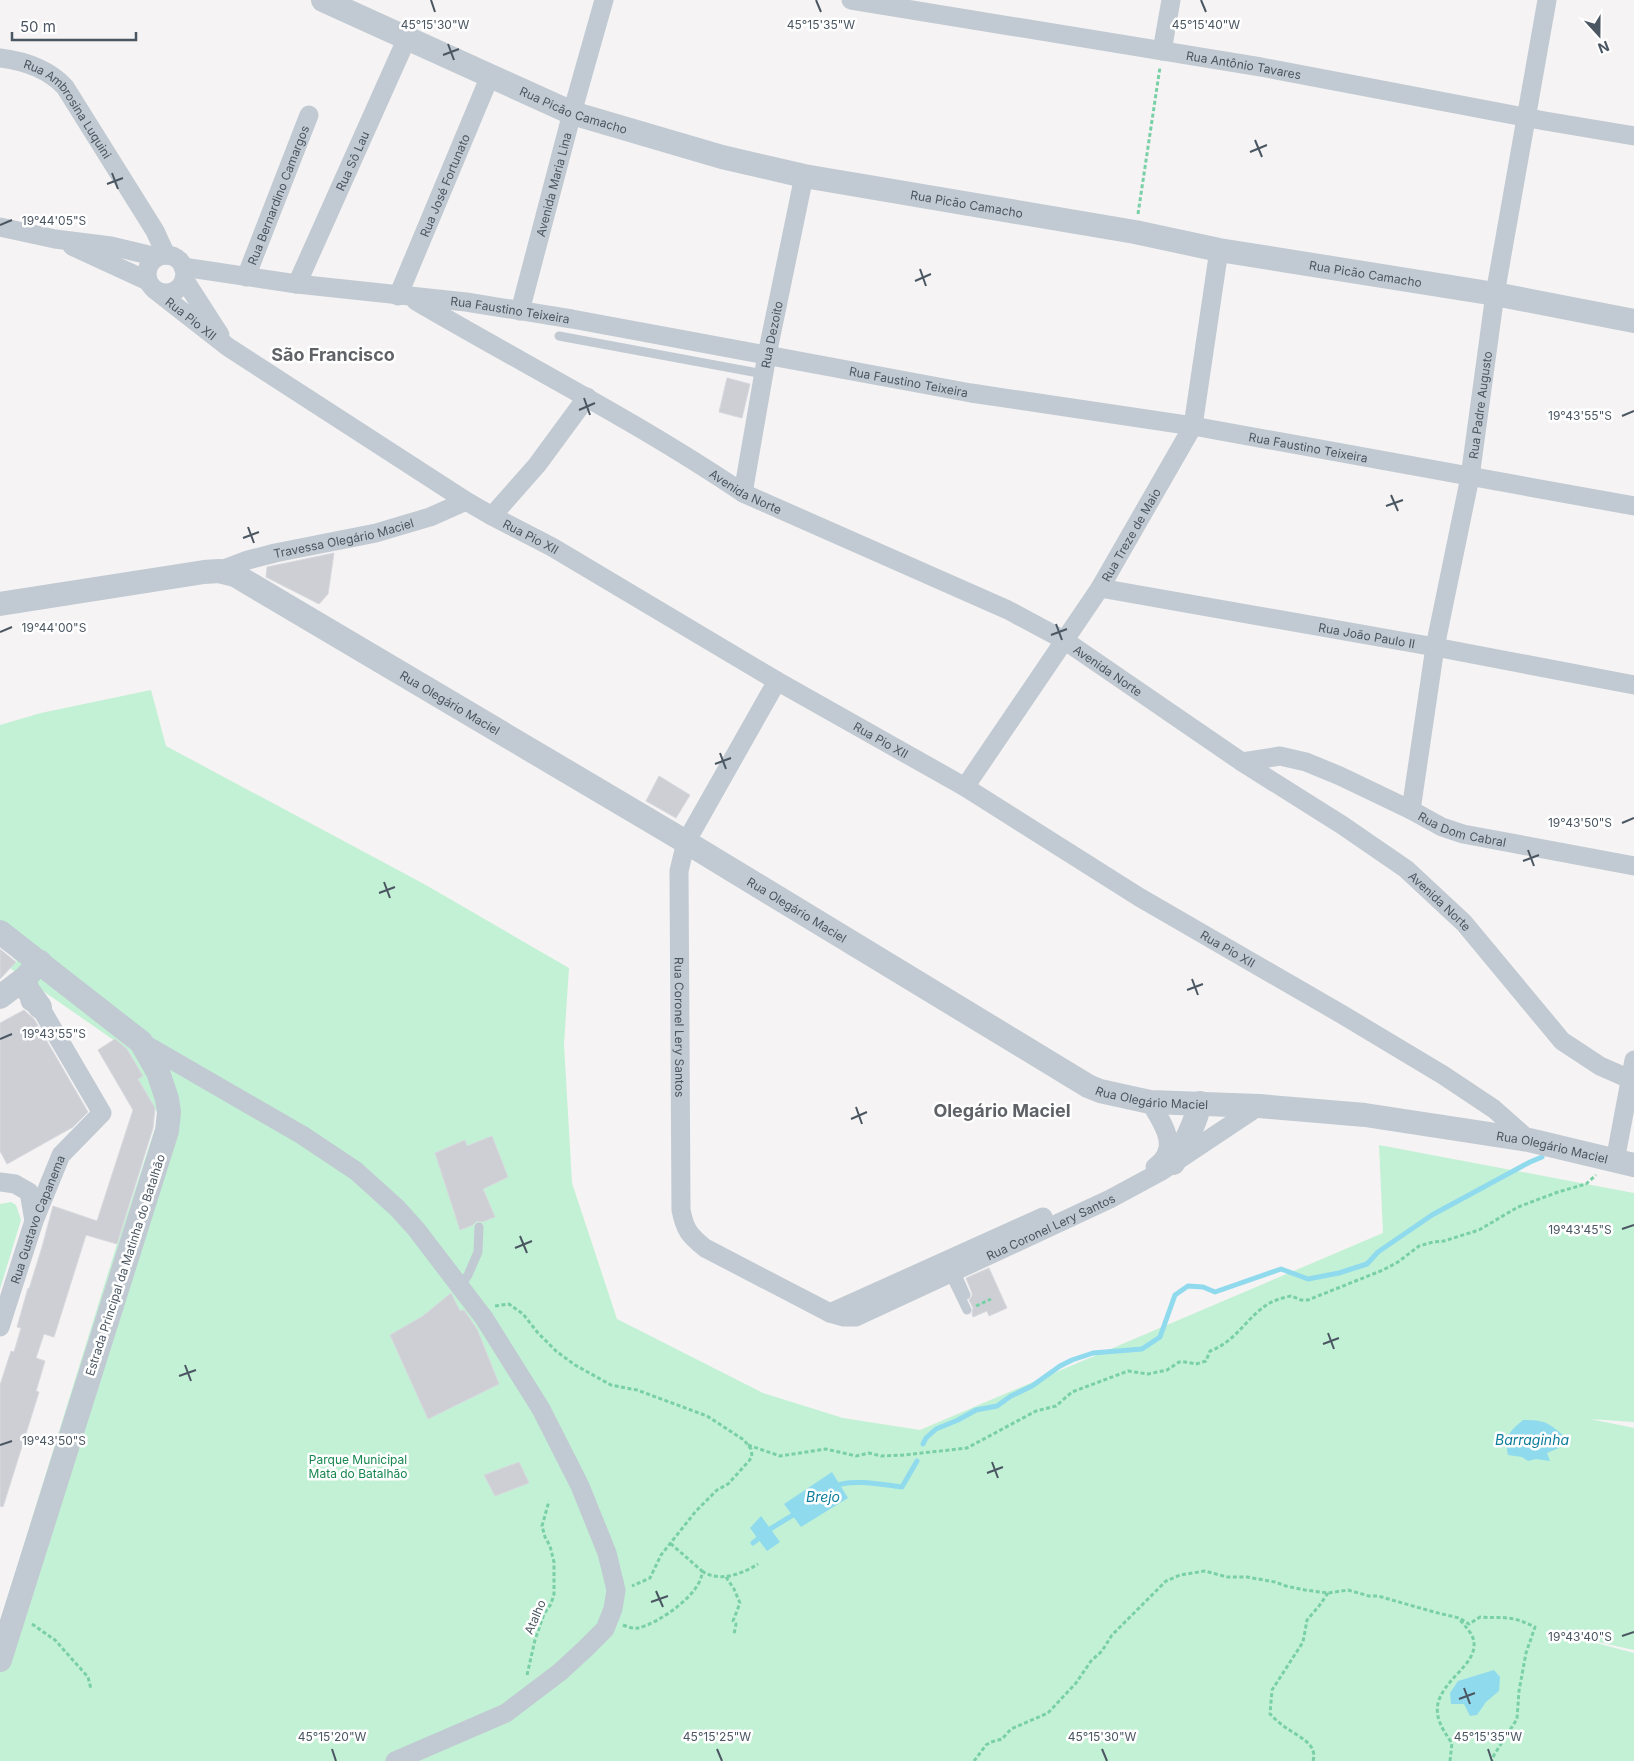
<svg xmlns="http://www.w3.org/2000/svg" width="1634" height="1761" font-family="Inter,sans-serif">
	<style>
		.green { fill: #c3f1d5 }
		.water { fill: #90daee }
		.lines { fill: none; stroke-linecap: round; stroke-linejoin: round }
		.stream { stroke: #90daee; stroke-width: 5 }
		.building { fill: #cdcfd5; stroke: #d7d9de }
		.path { stroke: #7ad0a6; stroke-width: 3; stroke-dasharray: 4 2.5; stroke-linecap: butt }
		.service { stroke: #c1cad2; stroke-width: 9 }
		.minor { stroke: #c1cad2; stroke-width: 19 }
		.tertiary { stroke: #c1cad2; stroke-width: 24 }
		.ticks { fill: none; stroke: #4a5661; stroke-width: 2 }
		.labels { text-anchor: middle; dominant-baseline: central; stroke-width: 5; stroke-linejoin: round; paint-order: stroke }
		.street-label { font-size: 12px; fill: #4a5661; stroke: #fff }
		.park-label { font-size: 12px; fill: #17864f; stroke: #fff }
		.water-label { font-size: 14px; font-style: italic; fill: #0c7c9b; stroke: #fff }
		.district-label { font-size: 18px; font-weight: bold; fill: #5f6368; stroke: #fff }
		.ticks-label { font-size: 12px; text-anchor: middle; fill: #4a5661; stroke: #fff; stroke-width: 5; stroke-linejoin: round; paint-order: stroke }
	</style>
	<rect width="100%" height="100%" fill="#f5f3f3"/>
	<path class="green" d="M151,690l15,56 258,138 145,84 -5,76 8,139 45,136 146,74 80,25 77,12 463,-197 -4,-88 255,48v229l-44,-3 44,9v222l-68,-15 68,18v108h-1634v-139l117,-378 42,-128 -21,-37 5,-3 -15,-26 -118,-82 7,-7 -17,-16v-220l41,-12z
		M11,1202l5,3 5,15 -21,69v-85z"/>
	<path class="water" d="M1523,1420c21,0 25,2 41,16l-5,12 -12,5 3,8 -14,-2 -8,2 -6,-4 -14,-2c-4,-19 1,-23 15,-35z
		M832,1472l16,26 -47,29 -17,-23z
		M761,1516l19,26 -13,9 -17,-23z
		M1494,1670l6,7 -1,14 -13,11 -9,13 -7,1 -6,-12h-13l-1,-11 8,-12z"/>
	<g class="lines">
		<path class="stream" d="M923,1444l3,-6 10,-9 22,-9 18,-10 21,-4 14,-10 21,-10 28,-20 12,-6 21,-7 49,-4 18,-12 15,-42 13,-9 15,1 12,5 66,-23 27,10 31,-6 28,-9 11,-12 54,-37 98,-53 12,-5
			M834,1487c14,-9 51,-2 68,0l15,-26
			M753,1543l17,-14 28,-17"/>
	</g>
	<path class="building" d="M727,378l23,6 -8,34 -23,-6z
		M334,553l-6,41 -9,10 -53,-27 1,-10z
		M659,776l31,19 -14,23 -30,-17z
		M0,949l16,13 -16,17z
		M24,1010l10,9 54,93 -15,15 -66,37 -7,-13v-128z
		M115,1039l12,10 16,27 -5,3 17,29 -2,20 -36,116 -31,-9 -32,102 -10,-3 -8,24 9,3 -9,30 3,1 -36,115 -3,-1v-121l11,-34 3,1 7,-24 -4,-1 11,-39 1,1 13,-42 11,-41 44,15 36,-111 -35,-60z
		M492,1136l16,41 -25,12 12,28 -13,5 -5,-1 -4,4 -13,5 -25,-77 30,-13 2,6z
		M989,1268l18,40 -18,8 -2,-5 -14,6 -1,-3 1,-6 -4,-8 3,-4v-3l-6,-15z
		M451,1293l9,18 4,-1 13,19 22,55 -71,35 -38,-84 33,-19z
		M519,1462l10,21 -34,13 -11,-21z"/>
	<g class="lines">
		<path class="path" d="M1138,214l22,-147
			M495,1306l14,-2 14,10 15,19 18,18 19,14 36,20 26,5 70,26 37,24 7,9 1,7 -3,5 -21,23 -11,6 -21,21 -35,44 -11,23 -18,8
			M976,1306l15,-7
			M748,1445l32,11 46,-7 30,7 13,-3 12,3 23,-1 63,-7 69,-37 20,-5 16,-14 56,-21 20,3 19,-4 12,-8h6l11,2 10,-3 4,-10c25,-9 35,-31 55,-45 8,-6 17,-8 26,-10l10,4h7l75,-30 15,-8 21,-16 14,-4 11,-1 35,-11 39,-23 40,-15 28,-8 10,-9
			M702,1571c17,12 40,3 56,-7
			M726,1577l8,12 6,14 -7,18 3,3 -2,10
			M32,1624l23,16 33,37 3,12
			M623,1625c5,2 10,4 15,3 20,-4 65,-35 64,-57l-32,-28
			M527,1675l8,-35 9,-26 7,-10 3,-10v-32l-4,-16 -5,-9 -3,-11 7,-25
			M974,1761l12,-16 5,-3 11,-3 9,-10 37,-16 28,-30 15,-22 11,-10 10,-16 54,-54 14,-6 25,-4 22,6h20l28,5 11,4 19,4 23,3 20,-3 21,6h9l56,16 25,6 10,6 11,-7c10,1 19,0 28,1 10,1 18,5 27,9l-9,26 -7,38 -2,28 -23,36 -2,6
			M1313,1761c5,-17 -14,-24 -25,-32 -7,-4 -13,-10 -18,-15l2,-24 31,-48 4,-22 12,-14 9,-13
			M1450,1761l2,-18c-24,-32 -17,-46 9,-73 6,-7 14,-16 13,-27 0,-8 -9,-17 -14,-23"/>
		<path class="service" d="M559,336l205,38
			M956,1272l10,23
			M950,1275l17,35
			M460,1286l8,-11 10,-23 1,-25"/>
		<g class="minor">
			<path id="s1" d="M851,0l410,67 284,54 89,15"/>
			<path d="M1162,51l9,-51"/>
			<path id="s2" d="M0,58c25,3 48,11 65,29l90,144 11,24"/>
			<path d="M0,227l55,12 56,7 46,11"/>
			<path d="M72,246l76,35"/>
			<circle cx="166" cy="274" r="19"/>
			<path id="s3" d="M183,267l114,17 169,18 106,17 399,74 222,33 441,80"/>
			<path id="s4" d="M246,277l63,-162"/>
			<path d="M184,279l36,56"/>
			<path id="s5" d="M297,284l110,-246"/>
			<path id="s6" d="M155,290l73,57 238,154 26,15 60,31 225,134 188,106 174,110 204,118 100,60 51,34 35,31"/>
			<path id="s7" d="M398,296l92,-220"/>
			<path id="s8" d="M416,301c109,64 222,121 327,192l265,117 56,30 178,122 100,63 64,44 58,54 98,118 38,25 34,15"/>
			<path id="s9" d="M520,311l52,-198 32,-113"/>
			<path id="s10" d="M743,493l24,-138 37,-179"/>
			<path d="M492,516l45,-51 50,-68"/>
			<path id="s11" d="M219,571l29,-11 27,-7 101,-20 54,-16 36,-16"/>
			<path id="s12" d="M1100,588l335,59 199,38"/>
			<path id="s13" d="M777,681l-91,161 -7,29 2,339c4,20 8,25 24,38l125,65 14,4h12l254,-118 50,-27 99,-66"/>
			<path id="s14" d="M1242,762l38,-6 26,6 34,14 71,34 31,17 21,7 171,32"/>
			<path id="s15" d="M965,787l135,-199 93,-162 26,-176"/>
			<path id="s16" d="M1411,810l24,-163 35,-170 25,-183 52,-294"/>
			<path d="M141,1042l161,93 54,36 41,37 19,21 68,89 57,91 39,77 27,67 9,37 -3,19 -8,20 -20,20 -25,23 -54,41 -111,48"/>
			<path d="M1150,1102c12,21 32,46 5,65"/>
			<path d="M1615,1161l19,-101"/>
			<path d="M0,1182l15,2 14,8 5,29"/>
			<path d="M830,1313l213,-96"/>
			<path id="s17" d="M0,1327l34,-106 27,-66 41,-42 -62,-106 -10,-6"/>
		</g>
		<g class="tertiary">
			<path id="s18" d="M323,0l249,113 150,44 82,19 331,56 84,18 276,44 139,27"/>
			<path id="s19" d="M0,604l204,-32 15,-1 16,4 451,267 402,244 12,5 50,11 109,4 106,9 164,25 105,25"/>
			<path d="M0,932l141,110 17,30 9,27 2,13 -2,19 -167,529"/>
			<path d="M25,978l2,11 13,18"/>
			<path d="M0,997l25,-19 15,-16"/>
			<path d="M1173,1163c12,-19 22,-38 27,-60"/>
		</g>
	</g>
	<path class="ticks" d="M431,0l4,12M816,0l5,12M1201,0l5,12M448,44l6,16M443,55l16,-6M1255,140l7,17M1250,152l17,-7M112,173l6,16M107,184l16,-6M0,225l12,-5M920,269l6,17M915,281l16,-7M584,398l6,17M579,410l16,-7M1622,416l12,-5M1391,495l7,16M1386,506l17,-6M248,527l6,16M243,538l16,-6M1056,624l6,16M0,632l12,-5M1051,635l16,-6M720,753l6,16M715,764l16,-6M1622,823l12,-5M1528,850l6,16M1523,861l16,-6M384,882l6,16M379,893l16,-6M1192,979l6,16M1187,990l16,-6M0,1039l12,-5M856,1107l6,17M851,1119l16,-7M1622,1229l12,-4M520,1236l7,17M515,1248l17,-7M1328,1333l6,16M1323,1344l16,-6M185,1365l6,16M179,1376l17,-6M0,1445l12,-4M992,1462l6,16M987,1473l16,-6M656,1591l7,16M651,1602l17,-6M1622,1636l12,-4M1464,1688l6,16M1459,1699l16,-6M332,1749l4,12M717,1749l5,12M1102,1749l5,12M1488,1749l4,12"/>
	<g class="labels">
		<g class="street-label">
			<text stroke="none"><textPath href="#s1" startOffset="398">Rua Antônio Tavares</textPath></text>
			<text stroke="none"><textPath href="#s18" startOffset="274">Rua Picão Camacho</textPath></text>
			<text stroke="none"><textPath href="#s2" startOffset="90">Rua Ambrosina Luquini</textPath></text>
			<text stroke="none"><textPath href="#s5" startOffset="135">Rua Sô Lau</textPath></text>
			<text stroke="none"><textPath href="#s9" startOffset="131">Avenida Maria Lina</textPath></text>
			<text stroke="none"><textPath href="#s7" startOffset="120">Rua José Fortunato</textPath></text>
			<text stroke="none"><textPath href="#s4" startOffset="88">Rua Bernardino Camargos</textPath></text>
			<text stroke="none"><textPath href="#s18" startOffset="679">Rua Picão Camacho</textPath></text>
			<text stroke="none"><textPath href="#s18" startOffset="1084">Rua Picão Camacho</textPath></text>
			<text stroke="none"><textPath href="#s3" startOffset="330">Rua Faustino Teixeira</textPath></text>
			<text stroke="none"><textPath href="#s6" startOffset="46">Rua Pio XII</textPath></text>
			<text stroke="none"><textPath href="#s10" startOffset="161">Rua Dezoito</textPath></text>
			<text stroke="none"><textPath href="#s3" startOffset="735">Rua Faustino Teixeira</textPath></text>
			<text stroke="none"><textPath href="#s16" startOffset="411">Rua Padre Augusto</textPath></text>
			<text stroke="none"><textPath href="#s3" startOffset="1140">Rua Faustino Teixeira</textPath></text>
			<text stroke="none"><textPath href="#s8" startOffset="381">Avenida Norte</textPath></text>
			<text stroke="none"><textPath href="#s15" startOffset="302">Rua Treze de Maio</textPath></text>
			<text stroke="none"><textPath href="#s6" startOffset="450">Rua Pio XII</textPath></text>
			<text stroke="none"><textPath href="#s11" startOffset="129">Travessa Olegário Maciel</textPath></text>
			<text stroke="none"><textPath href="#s12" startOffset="271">Rua João Paulo II</textPath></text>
			<text stroke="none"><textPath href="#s8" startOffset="786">Avenida Norte</textPath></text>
			<text stroke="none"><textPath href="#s19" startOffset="488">Rua Olegário Maciel</textPath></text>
			<text stroke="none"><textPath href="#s6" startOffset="855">Rua Pio XII</textPath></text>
			<text stroke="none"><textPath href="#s14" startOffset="236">Rua Dom Cabral</textPath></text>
			<text stroke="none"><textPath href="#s8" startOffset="1191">Avenida Norte</textPath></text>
			<text stroke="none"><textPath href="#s19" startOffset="892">Rua Olegário Maciel</textPath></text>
			<text stroke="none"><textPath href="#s6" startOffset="1260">Rua Pio XII</textPath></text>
			<text stroke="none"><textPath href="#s13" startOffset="371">Rua Coronel Lery Santos</textPath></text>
			<text stroke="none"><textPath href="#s19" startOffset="1298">Rua Olegário Maciel</textPath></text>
			<text stroke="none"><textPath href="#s19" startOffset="1702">Rua Olegário Maciel</textPath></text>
			<text stroke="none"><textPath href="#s17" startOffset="114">Rua Gustavo Capanema</textPath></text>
			<text stroke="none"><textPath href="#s13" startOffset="982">Rua Coronel Lery Santos</textPath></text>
			<text transform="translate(125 1265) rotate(-72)">Estrada Principal da Matinha do Batalhão</text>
			<text transform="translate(535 1617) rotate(-67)">Atalho</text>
		</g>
		<g class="park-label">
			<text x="358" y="1459">Parque Municipal<tspan x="358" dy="14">Mata do Batalhão</tspan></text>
		</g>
		<g class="water-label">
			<text x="1532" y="1439">Barraginha</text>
			<text x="823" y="1496">Brejo</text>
		</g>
		<g class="district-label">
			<text x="333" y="354">São Francisco</text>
			<text x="1002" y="1110">Olegário Maciel</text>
		</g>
	</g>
	<g class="ticks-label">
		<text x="435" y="29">45°15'30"W</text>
		<text x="821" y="29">45°15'35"W</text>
		<text x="1206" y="29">45°15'40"W</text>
		<text x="54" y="225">19°44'05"S</text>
		<text x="1580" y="420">19°43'55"S</text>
		<text x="54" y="632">19°44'00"S</text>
		<text x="1580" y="827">19°43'50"S</text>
		<text x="54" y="1038">19°43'55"S</text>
		<text x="1580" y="1234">19°43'45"S</text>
		<text x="54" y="1445">19°43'50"S</text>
		<text x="1580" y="1641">19°43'40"S</text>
		<text x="332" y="1741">45°15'20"W</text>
		<text x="717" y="1741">45°15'25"W</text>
		<text x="1102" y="1741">45°15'30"W</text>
		<text x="1488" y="1741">45°15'35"W</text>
	</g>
	<g transform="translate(1599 35) rotate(159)" stroke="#ffffff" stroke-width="4" paint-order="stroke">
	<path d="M0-4L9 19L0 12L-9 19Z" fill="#4a5661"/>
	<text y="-8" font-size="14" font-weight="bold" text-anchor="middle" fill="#4a5661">N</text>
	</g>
	<path d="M12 32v8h124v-8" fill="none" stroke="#4a5661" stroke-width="2.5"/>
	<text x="20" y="32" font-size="15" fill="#4a5661" stroke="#ffffff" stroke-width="4" paint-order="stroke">50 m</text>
</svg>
